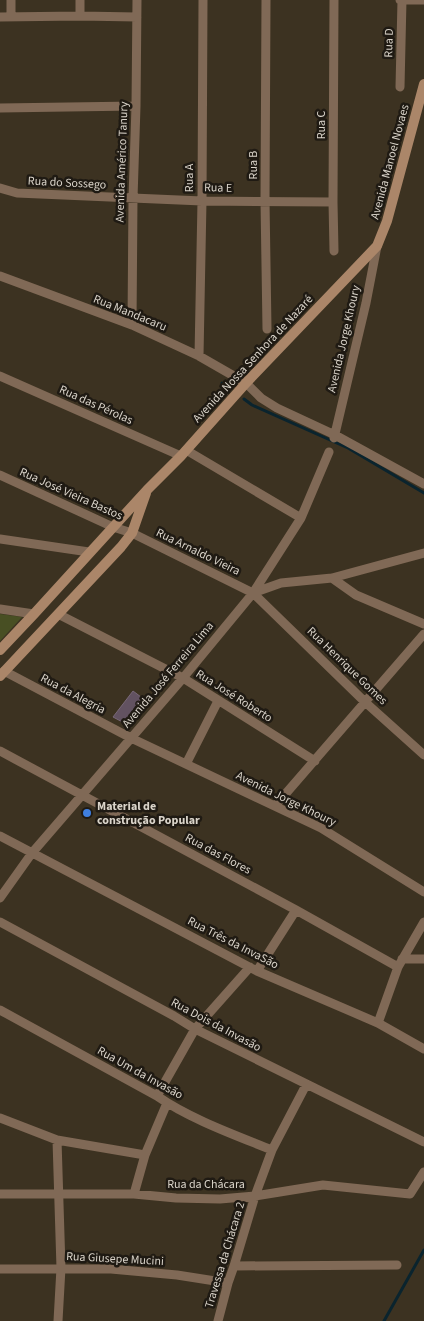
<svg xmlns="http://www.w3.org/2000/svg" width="424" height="1321" font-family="'Source Sans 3',sans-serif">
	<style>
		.green { fill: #484f23 }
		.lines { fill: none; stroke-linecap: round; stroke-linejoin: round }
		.stream { stroke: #0a242e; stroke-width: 3 }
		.building { fill: #625261; stroke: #786877 }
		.street { stroke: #806956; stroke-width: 9 }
		.secondary { stroke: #ab8669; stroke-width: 10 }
		.shop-dot { fill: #3f7fe0; stroke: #1f1a13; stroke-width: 2 }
		.labels { text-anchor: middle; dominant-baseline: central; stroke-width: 5; stroke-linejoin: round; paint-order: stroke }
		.street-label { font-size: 12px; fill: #dad4ca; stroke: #1f1a13 }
		.poi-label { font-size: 12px; font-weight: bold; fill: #dad4ca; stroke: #1f1a13; text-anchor: start }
	</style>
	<rect width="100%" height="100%" fill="#3c3221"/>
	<path class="green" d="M0,614l22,3 -22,24z"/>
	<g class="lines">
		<path class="stream" d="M222,383l9,4
			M244,399l8,6 96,43 76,45
			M384,1321l40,-71"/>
	</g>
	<path class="building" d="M133,691l16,12 -19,23 -17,-9z"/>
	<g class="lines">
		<path class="street" d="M266,0l-1,201 2,128
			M334,0l-1,202 1,49
			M400,0h24
			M80,16v-16
			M0,17l80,-1 57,1
			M11,17v-17
			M400,87l2,-87
			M0,108l136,-2
			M0,188l17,5 185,8 131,1
			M0,276l132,49 67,31 47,27 15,15 16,10 58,27 89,49
			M132,325l1,-127 3,-92 1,-106
			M199,356l3,-155 1,-201
			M0,376l181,80
			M334,438l32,-135 11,-57
			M186,450l115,68
			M0,475l113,52 19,6 121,60 112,109 59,53
			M0,539l89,13
			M332,578l24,17 68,29
			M253,593l28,-10 51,-5 92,-25
			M0,609l34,5
			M58,614l125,64 132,83
			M4,671l127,67 190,90 103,64
			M0,751l296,159 102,57
			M186,764l32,-63
			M275,806l149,-172
			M0,836l257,135 121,52 46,26
			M0,898l32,-45 151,-175 70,-85 48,-75 28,-66
			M0,922l174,94 21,13 229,113
			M402,959h22
			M257,971l39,-61
			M0,1010l157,86c33,23 78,39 115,54
			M378,1023l20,-56 26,-45
			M157,1096l38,-67 55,-62
			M0,1118l57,22 88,15
			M57,1140l4,128 -3,53
			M0,1194h134l42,4 44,1 35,-3 68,-11 87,9 14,-22
			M134,1194l11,-39 22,-52
			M234,1266l163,-1
			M0,1269h111l66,6 51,8
			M218,1321l10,-38 6,-17 21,-70 17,-46 34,-65"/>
		<path class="secondary" d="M0,650l34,-36 113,-124 34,-34 65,-73 131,-137 10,-25 37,-137
			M0,676l121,-129 11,-14 14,-40"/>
	</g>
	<circle class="shop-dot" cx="87" cy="813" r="5"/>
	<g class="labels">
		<g class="street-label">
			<text transform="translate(389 43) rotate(-89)">Rua D</text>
			<text transform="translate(321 125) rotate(-90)">Rua C</text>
			<text transform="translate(122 162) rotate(-88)">Avenida Américo Tanury</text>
			<text transform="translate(390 162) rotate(-75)">Avenida Manoel Novaes</text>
			<text transform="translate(253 165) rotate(-90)">Rua B</text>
			<text transform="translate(189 178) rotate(-90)">Rua A</text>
			<text transform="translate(67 183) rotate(3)">Rua do Sossego</text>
			<text transform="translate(218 188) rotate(1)">Rua E</text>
			<text transform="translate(130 313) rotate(22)">Rua Mandacaru</text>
			<text transform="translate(344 339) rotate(-77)">Avenida Jorge Khoury</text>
			<text transform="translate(253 359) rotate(-47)">Avenida Nossa Senhora de Nazaré</text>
			<text transform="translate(96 405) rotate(24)">Rua das Pérolas</text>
			<text transform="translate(71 494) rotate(24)">Rua José Vieira Bastos</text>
			<text transform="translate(198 552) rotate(26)">Rua Arnaldo Vieira</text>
			<text transform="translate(347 666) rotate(44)">Rua Henrique Gomes</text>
			<text transform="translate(168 675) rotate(-50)">Avenida José Ferreira Lima</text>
			<text transform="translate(73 694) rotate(28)">Rua da Alegria</text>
			<text transform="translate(234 696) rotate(32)">Rua José Roberto</text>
			<text transform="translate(286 799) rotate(26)">Avenida Jorge Khoury</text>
			<text transform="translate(218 854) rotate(28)">Rua das Flores</text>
			<text transform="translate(233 943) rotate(27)">Rua Três da InvaSão</text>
			<text transform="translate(216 1025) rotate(28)">Rua Dois da Invasão</text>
			<text transform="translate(140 1073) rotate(29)">Rua Um da Invasão</text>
			<text x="206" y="1184">Rua da Chácara</text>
			<text transform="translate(225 1255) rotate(-73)">Travessa da Chácara 2</text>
			<text transform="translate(115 1259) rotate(3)">Rua Giusepe Mucini</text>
		</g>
		<g class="poi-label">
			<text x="97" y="806">Material de<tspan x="97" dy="14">construção Popular</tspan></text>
		</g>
	</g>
</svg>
